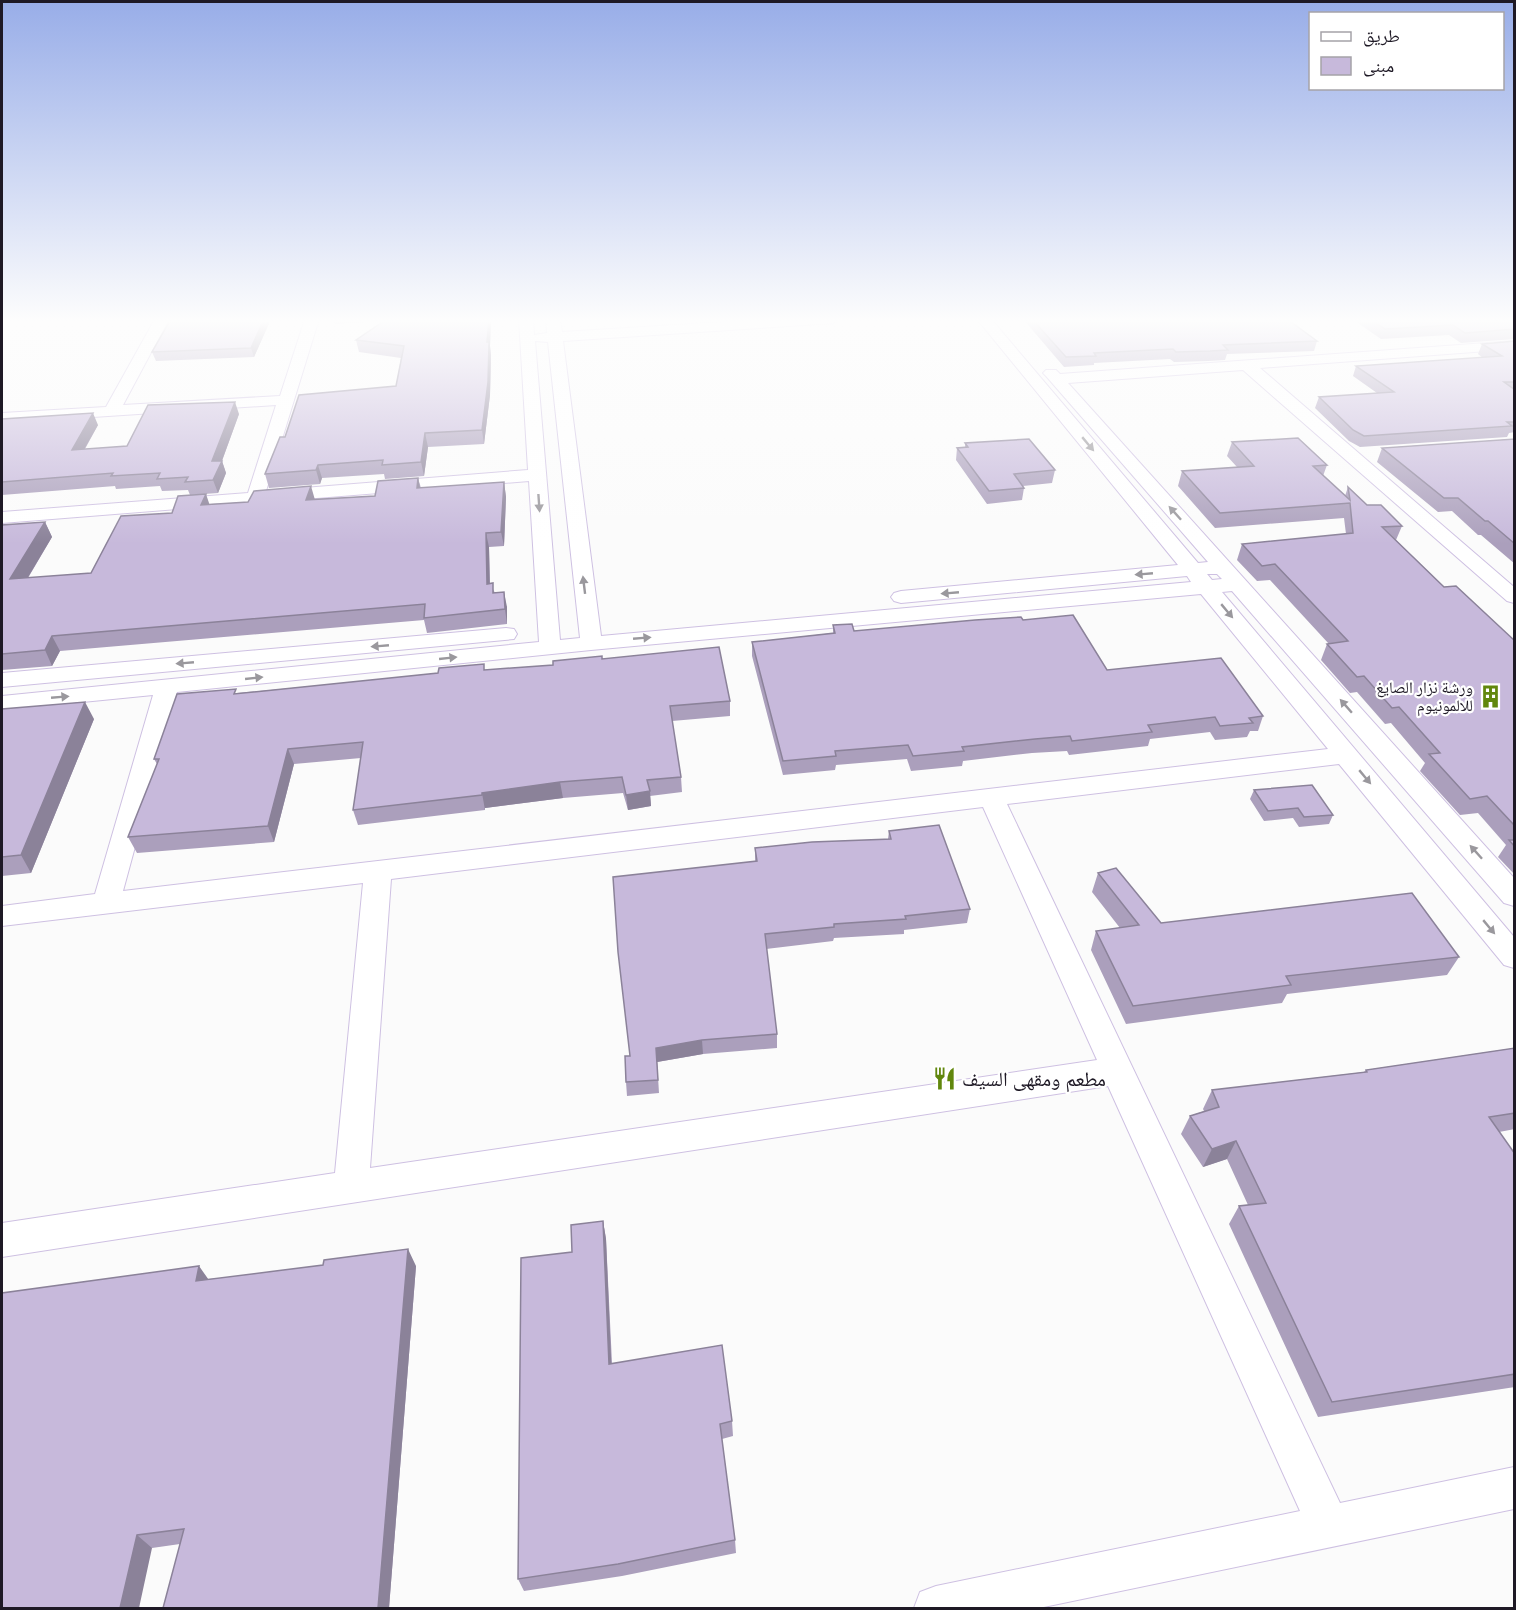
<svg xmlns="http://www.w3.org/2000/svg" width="1516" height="1610" font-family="'Times New Roman','Noto Naskh Arabic',serif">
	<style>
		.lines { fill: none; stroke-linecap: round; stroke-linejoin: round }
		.minor-casing { stroke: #cec0e2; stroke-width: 2 }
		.minor { fill: #fff; fill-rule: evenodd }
		.wall { fill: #ab9fbc }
		.shaded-wall { fill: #8b8299 }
		.building { fill: #c7b9db; stroke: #8b8299; stroke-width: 1.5 }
		.oneway { fill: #9a989d }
		.labels { text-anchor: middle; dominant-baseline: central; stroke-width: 4.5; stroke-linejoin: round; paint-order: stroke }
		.poi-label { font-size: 16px; fill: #1e1925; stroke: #fff; text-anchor: end }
		.near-poi-label { font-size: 20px; fill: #1e1925; stroke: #fff; text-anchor: start }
	</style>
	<rect width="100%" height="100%" fill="#fbfbfb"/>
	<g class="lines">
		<defs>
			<path id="minor" d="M155,319h14l-46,86 157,-9 25,-77h14l-53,172 262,-21 -9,-151h14l1,16 13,-2 -1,-14h14l2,13 210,-13h69l-7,4 -271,18 38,295 590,-54 -4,-6 -286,27 -7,-2 -3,-4 3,-4 7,-2 277,-26 -201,-246h14l207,244 10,-1 -162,-186 -3,-3 3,-3h10l4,4 454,-33v8l-254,19 254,219v16l-7,-2 -264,-231 -175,13 446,495v28l-10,-3 -272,-312 -10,1 292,345v31l-10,-3 -165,-201 -332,40 333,699 174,-36v42l-475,99h-125l6,-16 16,-6 364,-75 -192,-425 -1106,171v-34l333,-50 28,-290 -361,43v-20l93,-12 58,-199 -151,15v-14l537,-54 -10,-161 -527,42v-11l246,-19 28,-88 -274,18v-10l104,-6zM535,341l13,1 32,296 -20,2zM1207,574h10l5,5 -10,1zM1201,594l127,155 -1205,142 54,-199 414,-42zM983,807l114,253 -727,108 21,-289z
				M506,628l8,1 3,5 -3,5 -512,48v-14z"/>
		</defs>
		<use href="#minor" class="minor-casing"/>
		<use href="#minor" class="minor"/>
	</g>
	<path class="wall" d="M171,319h100l-17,38 -98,4 -4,-9z
		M333,319h158l-1,27 1,9 -1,40 -6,49 -56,3 -4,29 -39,3 -1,-5 -62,4 -2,6 -51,4 -4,-14 20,-37 111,-51 5,-28 -42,-6 -3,-12 27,-19 -48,3z
		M562,319h44v1l-43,2z
		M1023,319h264l30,22 -3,10 -87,3 -2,6 -17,1 -34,1 -4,-3 -76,4v2l-30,2z
		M1352,319h163v20l-54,4 -12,-8 -68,4z
		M1515,341v91l-6,1 -2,4 -147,10 -11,-6 -34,-33 4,-11 58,-4 -24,-17 3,-10 127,-8 -5,-4 4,-10z
		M239,414l-17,47 4,12 -8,20 -28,2 -2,-5 -26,1 -2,-5 -44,3 -1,-3 -113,9v-76l96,6 -13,24 42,-3z
		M1515,439v125l-34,-29h-3l-26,-24 -14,1 -61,-50 5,-14z
		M1232,442l95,23 -4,11 22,20 3,-9 19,18 35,21 -6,14 48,47 71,54v234l-17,-18 8,-12 -28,-32 -18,2 -40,-44 5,-8 -34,-40 -6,1 -28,-32 -7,1 -29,-33 6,-16h2l-59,-64 -13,1 -20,-21 5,-16 104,-10 -2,-16 -129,10 -37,-42 4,-15 55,-4 -10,-11z
		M965,443l90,27 -3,13 -29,3 1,2 -2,12 -35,4 -31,-44 1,-12 8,-1z
		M418,478l3,10 83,-6 2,15 -2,49 -15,1 1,36 5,10 12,14v17l-80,9 -3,-13 -364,31 -8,15 -50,4v-145l43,-3 7,15 -24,41 63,-5 81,-60 38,-9 165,-8z
		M1023,620l84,50 156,46 -5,15h-8l-3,6 -32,3 -5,-8 -60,7 -2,7 -79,9 -2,-4 -35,2 -69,8 -1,5 -51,5 -4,-12 -71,6 -1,5 -52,5 -31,-119v-14l81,-9v-8l21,6z
		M602,659l128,42v15l-58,5 9,56 1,15 -32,4 1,10 -23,4 -5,-17 -60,5 -78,10v2l-127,15 -5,-15 8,-52 -67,6 -20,78 -137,11 -9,-16 29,-73 -3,-5 83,-66 248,-23 68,-5z
		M2,709l92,10 -63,154 -29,3z
		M1254,790l79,25 -4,9 -30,3 -6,-9 -29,3 -14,-22z
		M889,831l81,78 -3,14 -63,7v4l-70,4 -1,3 -67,8 11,85v14l-74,6 -46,8 2,31 -32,3 -1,-14 4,-26 125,-195v-13l133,-9z
		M1098,873l63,50 298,34 -12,18 -160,19 -5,9 -156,21 -35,-74 5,-19 24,-3 -28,-36z
		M1515,1048v81l-16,3 16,22v233l-197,30 -89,-193 10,-18 9,-1 -21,-46 -24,8 -22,-33 9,-18 14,-5 -1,-2 9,-19 152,-18 2,-2z
		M603,1221l3,18 6,124 120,58 1,15 -11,3 13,101 1,13 -114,23 -98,15 -6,-12 54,-327z
		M416,1266l-27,342h-226l17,-64 -28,4 -150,60 206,-329z"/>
	<path class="shaded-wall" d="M264,319h7l-17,38 -3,-9z
		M489,319h2l-1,27 1,9 -1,40 -6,49 -2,-14z
		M235,402l4,12 -19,52 2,-5 4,12 -8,20 -5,-13 -1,-19z
		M93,413l5,12 -21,37 -5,-12z
		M425,433l3,14 -4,29 -3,-14z
		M318,465l4,13 -2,6 -4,-14z
		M418,478l3,14 -4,-4z
		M504,482l2,15 -2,49 -3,-14z
		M311,486l4,14h-9z
		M206,494l5,15 -10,-4z
		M45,522l7,15 -34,57 -8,-15z
		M486,533l3,14 1,52 -3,-15z
		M504,592l3,15v17l-2,-15z
		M52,636l8,15 -8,15 -7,-16z
		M85,702l9,17 -63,154 -10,-18z
		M288,749l6,15 -20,78 -6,-16z
		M560,782l3,16 -78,10v2l-3,-17z
		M650,791l1,15 -23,4 -2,-15z
		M702,1040l1,14 -46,8 2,31 -3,-45z
		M1236,1141l-9,18 -24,8 9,-18z
		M603,1221l3,18 6,141 -3,-16z
		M408,1249l8,17 -27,342h-11z
		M199,1266l12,17 -15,-2z
		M137,1535l15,13 -13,60h-19z"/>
	<path class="building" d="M171,319h93l-13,29 -99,4z
		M387,319h102l-2,23h2l-1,40 -6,48 -57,3 -4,29 -39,3 1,-5 -65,5 -2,5 -51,4 15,-37h5l14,-42 97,-9 8,-40 -48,-6z
		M1032,319h255l30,22 -94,4 5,5 -18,1 -34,1 -3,-3 -79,4 2,3 -30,1z
		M1370,319h145v10l-50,4 -12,-8 -68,4z
		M1515,341v41h-11l11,8v32h-8l5,4 -148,10 -11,-6 -34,-33 75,-5 -38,-26 146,-10 -20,-12z
		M235,402l-23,59h10l-9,19 -28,2 3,-5 -31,2 3,-6 -49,3 2,-3 -111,9v-63l91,-6 -21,37 55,-4 21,-41z
		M1298,438l29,27 -14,1 37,34 -2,-13 19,18h14l21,21 -20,1 62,60 12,-1 59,55v185l-28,-30 -17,3 -41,-45 11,-1 -41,-46 -7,1 -28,-32 -7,1 -30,-33 21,-3 -73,-77 -13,2 -20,-22 111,-11 -3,-30 -130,10 -38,-42 72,-5 -22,-24z
		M1029,439l26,31 -41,4 10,14 -35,3 -32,-43 11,-1 -3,-4z
		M1515,439v105l-27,-23h-3l-27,-23h-14l-62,-50z
		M418,478l-1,10 87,-6 -3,50 -15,1 1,51 6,-1v10l11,-1 1,17 -81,9 1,-14 -373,32 -7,14 -43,4v-129l43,-3 -35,57 81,-6 30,-57 51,-3 6,-17 28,-2 -5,11 47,-3 6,-11 57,-5 -5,14 69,-4 3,-15z
		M1073,615l34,55 114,-12 42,58 -14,2 4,5 -33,3 -5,-9 -67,8 4,7 -80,9 -2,-5 -35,3 -73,8 2,4 -51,5 -5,-11 -73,6 1,5 -53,5 -31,-119 83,-9 -2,-8 19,-1 2,7 121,-11 46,-3 2,3z
		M719,647l11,54 -60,5 11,71 -34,3 3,11 -24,4 -4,-18 -62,5 -78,11v2l-129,15 10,-68 -75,7 -20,77 -140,11 31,-78h-5l23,-65 59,-5 -2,5 204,-21 1,-5 45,-4v6l69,-5v-4l49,-5v3z
		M85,702l-64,153 -19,2v-148z
		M1312,785l21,30 -29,2 -6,-9 -30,3 -14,-21z
		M939,825l31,84 -65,7 1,3 -72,5v3l-69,7 12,100 -75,6 -46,8 2,32 -32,2 -1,-26h5l-12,-104 -5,-75 144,-16 -2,-13 57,-6 79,-3 -2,-8z
		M1509,840h6v7z
		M1116,868l45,55 251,-30 47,64 -173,19 5,9 -158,21 -37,-75 43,-6 -41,-52z
		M1515,1048v65l-26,4 26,37v220l-183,28 -93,-196 27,-3 -30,-62 -24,8 -22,-33 29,-9 -7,-17 155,-18 -1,-2z
		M603,1221l6,143 113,-19 10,76 -12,3 15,116 -117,24 -100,15 3,-321 51,-6 -1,-27z
		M408,1249l-30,359h-215l21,-79 -47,6 -17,73h-118v-315l197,-27 -3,15 127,-16 1,-5z"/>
	<defs><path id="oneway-solid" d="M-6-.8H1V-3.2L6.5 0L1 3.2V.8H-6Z" transform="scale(1.5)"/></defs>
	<g class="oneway">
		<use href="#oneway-solid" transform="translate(1088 444) rotate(50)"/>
		<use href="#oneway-solid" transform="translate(539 503) rotate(86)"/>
		<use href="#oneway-solid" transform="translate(1175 513) rotate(-132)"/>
		<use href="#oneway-solid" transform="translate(1144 574) rotate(175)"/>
		<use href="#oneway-solid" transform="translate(584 585) rotate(-97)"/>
		<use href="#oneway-solid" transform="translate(950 593) rotate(175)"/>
		<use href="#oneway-solid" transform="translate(1227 611) rotate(50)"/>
		<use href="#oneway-solid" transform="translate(642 638) rotate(-5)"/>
		<use href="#oneway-solid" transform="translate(380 646) rotate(175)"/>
		<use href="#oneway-solid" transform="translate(448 658) rotate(-6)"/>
		<use href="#oneway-solid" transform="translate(185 663) rotate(175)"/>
		<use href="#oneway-solid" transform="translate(254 678) rotate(-6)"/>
		<use href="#oneway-solid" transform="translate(60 697) rotate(-5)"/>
		<use href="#oneway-solid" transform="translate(1346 706) rotate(-131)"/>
		<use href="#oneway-solid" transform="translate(1365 777) rotate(50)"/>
		<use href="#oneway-solid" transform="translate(1476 852) rotate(-132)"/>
		<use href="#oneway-solid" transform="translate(1489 927) rotate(50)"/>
	</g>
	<linearGradient id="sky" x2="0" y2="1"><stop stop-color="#98ade8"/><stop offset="0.59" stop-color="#fdfdfd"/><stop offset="1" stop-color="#fdfdfd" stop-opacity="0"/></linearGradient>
	<rect width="1516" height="544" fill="url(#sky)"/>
	<defs>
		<symbol id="building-bare" viewBox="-9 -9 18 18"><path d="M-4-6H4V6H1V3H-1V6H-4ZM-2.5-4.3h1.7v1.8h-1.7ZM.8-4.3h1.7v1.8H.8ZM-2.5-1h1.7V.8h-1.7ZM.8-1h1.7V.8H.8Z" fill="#61870d" stroke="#fff" stroke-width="2.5" paint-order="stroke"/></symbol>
		<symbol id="restaurant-bare" viewBox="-9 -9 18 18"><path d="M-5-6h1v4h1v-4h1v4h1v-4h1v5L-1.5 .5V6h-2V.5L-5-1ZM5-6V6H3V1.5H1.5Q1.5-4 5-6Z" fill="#61870d" stroke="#fff" stroke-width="2.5" paint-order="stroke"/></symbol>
	</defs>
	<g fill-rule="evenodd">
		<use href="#building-bare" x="1474" y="680" width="33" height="33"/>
		<use href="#restaurant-bare" x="928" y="1062" width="33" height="33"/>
	</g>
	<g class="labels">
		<g class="poi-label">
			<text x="1473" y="687">ورشة نزار الصايغ<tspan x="1473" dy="18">للالمونيوم</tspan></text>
		</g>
		<g class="near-poi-label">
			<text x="962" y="1079">مطعم ومقهى السيف</text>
		</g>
	</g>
	<rect width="1516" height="1610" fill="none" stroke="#1e1925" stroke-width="6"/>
	<rect x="1309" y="12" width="195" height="78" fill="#ffffff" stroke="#a5a3a8" stroke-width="1.5"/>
	<rect x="1321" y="32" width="30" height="9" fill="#ffffff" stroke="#a5a3a8" stroke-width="1.5"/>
	<text x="1363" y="42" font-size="18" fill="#1e1925">طريق</text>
	<rect x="1321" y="57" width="30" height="18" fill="#c7b9db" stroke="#a5a3a8" stroke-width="1.5"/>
	<text x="1363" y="72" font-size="18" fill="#1e1925">مبنى</text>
</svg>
